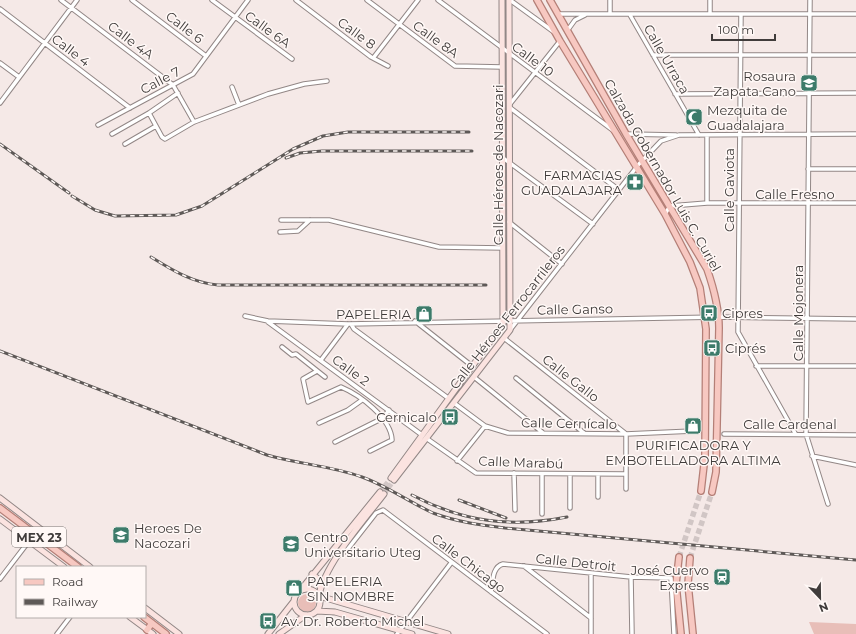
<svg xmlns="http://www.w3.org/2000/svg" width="856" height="634" font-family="Montserrat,sans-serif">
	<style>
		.green { fill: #e8beb8 }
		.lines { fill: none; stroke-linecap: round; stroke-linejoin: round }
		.secondary-tunnel { stroke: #d1c6c5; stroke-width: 5; stroke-dasharray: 5 2.5; stroke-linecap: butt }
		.primary-tunnel { stroke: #d1c6c5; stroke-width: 5.5; stroke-dasharray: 5.5 3; stroke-linecap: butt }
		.minor-casing { stroke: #928786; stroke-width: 5.5 }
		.secondary-casing { stroke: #928786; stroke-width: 7 }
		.primary-casing { stroke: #b47f77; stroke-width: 8 }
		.minor { stroke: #fff; stroke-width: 3.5 }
		.secondary { stroke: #fbe3e0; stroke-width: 5 }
		.primary { stroke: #f7c8c1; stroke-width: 5.5 }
		.rail-casing { stroke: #5e5957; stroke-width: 3 }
		.rail { stroke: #fff8f6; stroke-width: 1.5; stroke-dasharray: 4.5; stroke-linecap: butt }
		.labels { text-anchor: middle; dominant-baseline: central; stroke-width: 3; stroke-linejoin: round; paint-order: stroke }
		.shield { fill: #fff8f6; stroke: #797473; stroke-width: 1 }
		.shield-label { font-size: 12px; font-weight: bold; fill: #403c3b }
		.street-label { font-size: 13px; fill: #403c3b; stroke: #fff8f6 }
		.poi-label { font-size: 13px; fill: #403c3b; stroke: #fff8f6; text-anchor: start }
	</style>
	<rect width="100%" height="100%" fill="#f5e9e7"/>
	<path class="green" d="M298 603a9 9 0 1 1 18 0a9 9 0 1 1-18 0Z
		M809,622l47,2v10h-42z"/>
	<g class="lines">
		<path class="secondary-tunnel" d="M380,492l11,-14
			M384,494l10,-14"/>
		<path class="primary-tunnel" d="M679,557l22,-66
			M690,558l22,-66"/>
		<defs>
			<path id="minor" d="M61,0l112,85 21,37
				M132,0l74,56
				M212,0l80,59
				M296,0l75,57 17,9
				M367,0l88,66 47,1
				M438,0l176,131
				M510,0l44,32
				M610,0v14
				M710,0v14
				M810,0l-4,434 22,70
				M0,9l130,99
				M558,14h298
				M741,14l-3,318 57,101
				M630,15l69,120
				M567,31l8,-11 10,-5
				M653,55h203
				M374,57l44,-57
				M0,63l19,14
				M232,87l7,18
				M675,94l181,-1
				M0,103l77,-103
				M510,104l50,-63
				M509,107l110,83
				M149,113l13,24 3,2 29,-17 74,-28 36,-10 23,-3
				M98,125l95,-51 55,-74
				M112,134l37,-21 29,-20
				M626,134l50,1
				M125,144l31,-18
				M503,158l90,66
				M808,169h48
				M707,203v-68
				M665,214l5,-8 37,-3h149
				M281,220h48l110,27 64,1
				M509,222l53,42
				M280,232l18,-1 12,-11
				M245,316l23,5 80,3 371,-7 137,2
				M415,321l57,45
				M268,322l154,113
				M351,324l3,5 94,69
				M510,330l129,-166 22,-23 18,-6 177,-1
				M504,338l122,96v55
				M282,347l10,8 4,-1 29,23
				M321,360l27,-36
				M756,366h100
				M317,371l-14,8 5,23 33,-15c19,8 50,31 51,53l-22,11
				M474,377l68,55
				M516,378l68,55
				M454,403l31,23 23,7 118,1 67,-3
				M319,423l29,-13 14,-10
				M724,434l132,1
				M426,438l50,35 150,1
				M335,442l48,-24 6,-8
				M812,456l44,9
				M457,461l28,-35
				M514,473l1,37
				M598,497v-23
				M570,508v-34
				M542,514v-40
				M340,555l7,-5 29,-37 7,-3 164,124
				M524,566l67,52
				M631,577l1,57
				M0,579l39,-51
				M491,592c2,-11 1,-25 12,-28l128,13 40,1 3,56
				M57,634l13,-17
				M397,634l54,-71
				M591,634v-61"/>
			<path id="secondary" d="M391,478l112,-154 -1,-324
				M394,480l116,-150 -1,-330
				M384,494c-20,26 -60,71 -65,102l129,38
				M0,498l90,69
				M0,519l64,48
				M312,574l6,5 2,8
				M294 602a13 13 0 1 1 26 0a13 13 0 1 1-26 0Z
				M299,592l81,-100
				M145,608l34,26
				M317,611l18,1 77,22
				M130,617l23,17
				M268,634l26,-33
				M279,634l27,-19"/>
			<path id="primary" d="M537,0l23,41 105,173 25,48 10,26 6,41 -1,127 -4,35
				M550,0l76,134 81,135c7,20 12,38 12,59l-3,144 -4,20
				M0,508l78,59
				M679,557l-3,27 5,50
				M690,558l-2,26 5,50
				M144,617l22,17
				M147,630l5,-7"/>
		</defs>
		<use href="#minor" class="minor-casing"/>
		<use href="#secondary" class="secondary-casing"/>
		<use href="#primary" class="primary-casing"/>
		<use href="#minor" class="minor"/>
		<use href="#secondary" class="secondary"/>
		<use href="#primary" class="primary"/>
		<defs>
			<path id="rail" d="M0,144l69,49
				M286,158l14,-5 22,-2h150
				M72,196l23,14 20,6 61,-1 26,-9 91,-57 30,-13 25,-4h121
				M151,257c21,13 42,26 67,28h268
				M0,351l267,104c31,9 65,11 95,22 25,9 47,25 71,36 24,9 47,12 72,15l351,32
				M412,495c51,27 99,33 155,22
				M459,500l47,18"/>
		</defs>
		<use href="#rail" class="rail-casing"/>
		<use href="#rail" class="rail"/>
	</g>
	<defs>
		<symbol id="school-square" viewBox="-11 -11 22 22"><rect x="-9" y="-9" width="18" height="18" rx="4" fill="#3c7b6a" stroke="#fff8f6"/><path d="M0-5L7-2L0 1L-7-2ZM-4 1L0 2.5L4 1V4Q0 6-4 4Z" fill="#fff"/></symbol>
		<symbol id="mosque-square" viewBox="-11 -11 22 22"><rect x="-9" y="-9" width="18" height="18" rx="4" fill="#3c7b6a" stroke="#fff8f6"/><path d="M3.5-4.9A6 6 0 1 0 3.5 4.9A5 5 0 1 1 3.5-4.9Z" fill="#fff"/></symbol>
		<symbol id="pharmacy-square" viewBox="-11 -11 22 22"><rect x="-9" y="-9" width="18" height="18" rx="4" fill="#3c7b6a" stroke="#fff8f6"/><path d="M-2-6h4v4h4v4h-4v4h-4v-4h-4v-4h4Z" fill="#fff"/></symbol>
		<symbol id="bus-square" viewBox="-11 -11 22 22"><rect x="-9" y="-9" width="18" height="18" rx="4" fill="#3c7b6a" stroke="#fff8f6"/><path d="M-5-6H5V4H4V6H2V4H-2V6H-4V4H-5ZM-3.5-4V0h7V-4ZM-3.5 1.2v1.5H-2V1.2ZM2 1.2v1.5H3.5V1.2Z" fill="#fff"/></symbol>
		<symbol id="shop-square" viewBox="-11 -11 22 22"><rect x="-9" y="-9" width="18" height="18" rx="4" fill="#3c7b6a" stroke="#fff8f6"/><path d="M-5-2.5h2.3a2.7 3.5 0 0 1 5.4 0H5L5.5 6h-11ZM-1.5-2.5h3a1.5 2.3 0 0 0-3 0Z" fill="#fff"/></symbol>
		<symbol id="university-square" viewBox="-11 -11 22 22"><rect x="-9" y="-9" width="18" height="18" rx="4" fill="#3c7b6a" stroke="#fff8f6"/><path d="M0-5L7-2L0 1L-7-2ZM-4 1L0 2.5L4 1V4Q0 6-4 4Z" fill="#fff"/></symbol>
		<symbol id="station-square" viewBox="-11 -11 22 22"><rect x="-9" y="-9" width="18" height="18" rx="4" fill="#3c7b6a" stroke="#fff8f6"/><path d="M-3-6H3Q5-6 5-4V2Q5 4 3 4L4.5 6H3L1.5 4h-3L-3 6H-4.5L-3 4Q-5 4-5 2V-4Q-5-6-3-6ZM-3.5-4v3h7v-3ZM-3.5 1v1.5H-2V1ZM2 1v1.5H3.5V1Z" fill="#fff"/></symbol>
	</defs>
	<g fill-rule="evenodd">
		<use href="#school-square" x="799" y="73" width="20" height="20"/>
		<use href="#mosque-square" x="684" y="107" width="20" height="20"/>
		<use href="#pharmacy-square" x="625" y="172" width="20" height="20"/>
		<use href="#bus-square" x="699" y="303" width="20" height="20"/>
		<use href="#shop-square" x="414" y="304" width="20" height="20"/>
		<use href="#bus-square" x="702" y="338" width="20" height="20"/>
		<use href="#bus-square" x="440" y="407" width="20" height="20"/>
		<use href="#shop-square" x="683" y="416" width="20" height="20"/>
		<use href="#school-square" x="111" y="525" width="20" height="20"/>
		<use href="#university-square" x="281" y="534" width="20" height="20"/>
		<use href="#station-square" x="712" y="567" width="20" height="20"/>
		<use href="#shop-square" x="284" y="578" width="20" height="20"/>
		<use href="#bus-square" x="258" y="611" width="20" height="20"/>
	</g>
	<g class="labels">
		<rect class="shield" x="12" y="527" width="54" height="20" rx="3"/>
		<g class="shield-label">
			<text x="39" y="537">MEX 23</text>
		</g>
		<g class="street-label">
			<text transform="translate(185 27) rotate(37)">Calle 6</text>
			<text transform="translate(268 29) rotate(36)">Calle 6A</text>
			<text transform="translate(357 33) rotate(36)">Calle 8</text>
			<text transform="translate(436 39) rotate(36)">Calle 8A</text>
			<text transform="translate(131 40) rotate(37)">Calle 4A</text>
			<text transform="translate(71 50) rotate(37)">Calle 4</text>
			<text transform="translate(533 59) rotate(37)">Calle 10</text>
			<text transform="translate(667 59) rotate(60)">Calle Urraca</text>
			<text transform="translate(160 80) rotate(-28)">Calle 7</text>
			<text transform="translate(498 165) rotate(-90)">Calle Héroes de Nacozari</text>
			<text transform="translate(663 175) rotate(60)">Calzada Gobernador Luis C. Curiel</text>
			<text transform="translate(729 190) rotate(-90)">Calle Gaviota</text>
			<text x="795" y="194">Calle Fresno</text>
			<text transform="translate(575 309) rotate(-1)">Calle Ganso</text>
			<text transform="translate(798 313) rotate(-90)">Calle Mojonera</text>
			<text transform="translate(507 317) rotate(-52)">Calle Héroes Ferrocarrileros</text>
			<text transform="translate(351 370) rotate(36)">Calle 2</text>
			<text transform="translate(571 378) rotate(38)">Calle Gallo</text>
			<text transform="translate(569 423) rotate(1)">Calle Cernícalo</text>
			<text x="790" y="424">Calle Cardenal</text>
			<text transform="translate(521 462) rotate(2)">Calle Marabú</text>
			<text transform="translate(576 562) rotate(6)">Calle Detroit</text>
			<text transform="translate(469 563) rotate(37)">Calle Chicago</text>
		</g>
		<g class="poi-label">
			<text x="796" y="76" text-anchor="end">Rosaura<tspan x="796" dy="15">Zapata Cano</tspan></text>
			<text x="707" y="110">Mezquita de<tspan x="707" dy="15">Guadalajara</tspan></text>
			<text x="622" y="175" text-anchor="end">FARMACIAS<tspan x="622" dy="15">GUADALAJARA</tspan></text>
			<text x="722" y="313">Cipres</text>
			<text x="411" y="314" text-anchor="end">PAPELERIA</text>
			<text x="725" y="348">Ciprés</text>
			<text x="437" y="417" text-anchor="end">Cernicalo</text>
			<text x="693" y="445" text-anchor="middle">PURIFICADORA Y<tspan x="693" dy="15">EMBOTELLADORA ALTIMA</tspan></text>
			<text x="134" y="528">Heroes De<tspan x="134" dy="15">Nacozari</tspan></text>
			<text x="304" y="537">Centro<tspan x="304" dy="15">Universitario Uteg</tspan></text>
			<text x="709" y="570" text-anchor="end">José Cuervo<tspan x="709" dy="15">Express</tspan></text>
			<text x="307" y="581">PAPELERIA<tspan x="307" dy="15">SIN NOMBRE</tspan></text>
			<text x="281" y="621">Av. Dr. Roberto Michel</text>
		</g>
	</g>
	<rect x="16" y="566" width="130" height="52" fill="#fff8f6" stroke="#b3adab"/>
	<rect x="24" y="579" width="20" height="6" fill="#f7c8c1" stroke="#b3adab"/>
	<text x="52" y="586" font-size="12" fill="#403c3b">Road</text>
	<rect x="24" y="599" width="20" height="6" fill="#5e5957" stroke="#b3adab"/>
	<text x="52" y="606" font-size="12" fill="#403c3b">Railway</text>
	<g transform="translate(820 598) rotate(158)" stroke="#fff8f6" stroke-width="3" paint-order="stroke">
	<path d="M0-3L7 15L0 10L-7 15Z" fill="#403c3b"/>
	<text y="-6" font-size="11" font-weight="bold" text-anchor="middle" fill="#403c3b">N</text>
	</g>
	<path d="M712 34v6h63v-6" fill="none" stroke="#403c3b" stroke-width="2"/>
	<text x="718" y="34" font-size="12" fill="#403c3b" stroke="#fff8f6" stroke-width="3" paint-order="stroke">100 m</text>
</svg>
